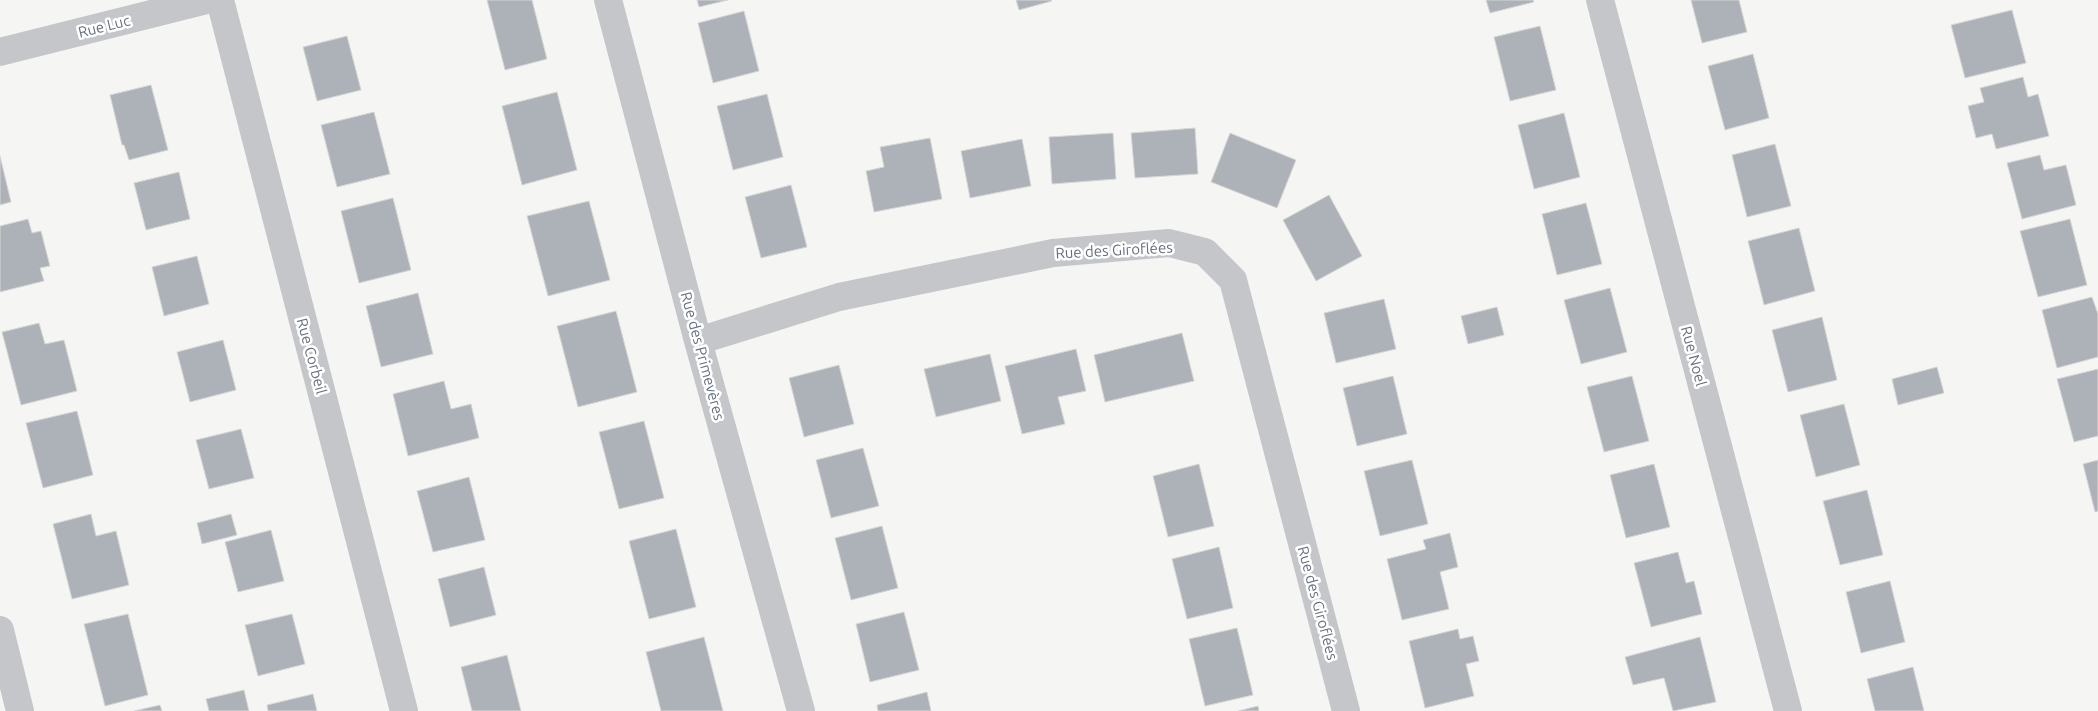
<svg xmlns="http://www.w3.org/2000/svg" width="2098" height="711" font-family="Ubuntu,sans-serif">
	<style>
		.building { fill: #adb2b9; stroke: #d7d7d5 }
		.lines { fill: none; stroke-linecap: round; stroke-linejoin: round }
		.minor { stroke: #c4c6ca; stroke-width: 28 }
		.labels { text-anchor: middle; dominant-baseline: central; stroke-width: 5; stroke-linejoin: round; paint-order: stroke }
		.street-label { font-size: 15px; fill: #667083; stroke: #fff }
	</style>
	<rect width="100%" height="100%" fill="#f5f6f3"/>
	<path class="building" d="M487,0h45l15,59 -42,11z
		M697,0h31l-29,7z
		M1016,0h35l1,1 -33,9z
		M1486,0h47l1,2 -44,11z
		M1691,0h48l8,32 -45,11z
		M2012,10l14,53 -61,15 -14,-53z
		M744,11l15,60 -46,12 -15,-60z
		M1540,26l16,64 -46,11 -16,-64z
		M347,36l14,54 -44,11 -14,-54z
		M1753,54l16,64 -44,12 -17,-64z
		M2023,77l5,20 10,-3 11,42 -53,13 -4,-15 -16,4 -8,-32 16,-4 -4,-14z
		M151,85l17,65 -39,10 -5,-15h-2l-12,-50z
		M557,92l20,78 -55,15 -20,-79z
		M767,94l16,63 -50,13 -16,-64z
		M374,112l16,62 -53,13 -16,-62z
		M1564,113l16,64 -46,12 -16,-64z
		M1195,128l3,46 -63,4 -4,-45z
		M1113,133l3,46 -64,5 -3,-47z
		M1230,133l66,27 -19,48 -66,-26z
		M930,138l12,61 -68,13 -8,-41 18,-4 -4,-20z
		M1022,139l9,47 -61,12 -9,-47z
		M1775,144l16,62 -44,11 -15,-62z
		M2040,155l4,15 22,-5 10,40 -54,14 -15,-56z
		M0,156l11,46 -11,3z
		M179,172l11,47 -44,11 -12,-47z
		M791,185l16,62 -46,11 -16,-61z
		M1329,195l33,61 -46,25 -33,-61z
		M393,198l18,72 -52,13 -18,-72z
		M589,201l21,79 -62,16 -21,-80z
		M1586,203l16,61 -45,11 -15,-61z
		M28,219l4,14 9,-2 9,35 -10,2 4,13 -44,11v-66z
		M2070,219l17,66 -49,12 -18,-66z
		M1799,228l16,63 -51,14 -16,-64z
		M197,256l12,48 -45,12 -12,-49z
		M1610,288l17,64 -46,12 -17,-64z
		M418,293l15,61 -52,13 -15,-61z
		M2092,297l6,17v43l-41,11 -15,-58z
		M1384,299l12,50 -60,14 -12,-50z
		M1497,307l7,28 -36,9 -7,-28z
		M616,311l21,81 -59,15 -21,-81z
		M1822,317l15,63 -49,12 -16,-62z
		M39,323l6,21 19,-4 13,51 -56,14 -19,-73z
		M1182,333l12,48 -89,21 -11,-47z
		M223,340l13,50 -46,12 -13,-50z
		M1076,349l10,42 -28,6 7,27 -43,10 -17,-68z
		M990,354l11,47 -65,16 -12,-48z
		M839,365l15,59 -50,13 -15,-59z
		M1937,367l7,26 -46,12 -6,-26z
		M2098,369v67l-24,6 -17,-63z
		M1393,376l14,58 -50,12 -14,-58z
		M1632,376l17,65 -45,11 -17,-65z
		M444,381l7,28 20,-5 8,34 -71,18 -15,-62z
		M1844,404l16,61 -44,12 -16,-62z
		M77,411l16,64 -50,13 -17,-65z
		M644,421l20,77 -45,11 -20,-77z
		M241,429l13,49 -45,11 -13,-49z
		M863,448l16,58 -48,12 -15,-58z
		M1412,460l16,64 -48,12 -16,-65z
		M2098,460v51l-3,1 -12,-48z
		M1199,464l15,62 -46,11 -15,-61z
		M1654,464l16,63 -44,11 -16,-63z
		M469,477l16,63 -52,12 -16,-61z
		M1867,490l16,65 -43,10 -17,-64z
		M91,514l5,22 20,-5 13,54 -57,14 -19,-75z
		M231,514l6,21 -35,9 -5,-21z
		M882,526l16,62 -47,12 -16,-62z
		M676,529l20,78 -47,12 -20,-78z
		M271,530l13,51 -46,11 -13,-50z
		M1450,533l8,34 -18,5 9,37 -47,11 -15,-61 39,-10 -3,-9z
		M1219,547l14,61 -46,11 -15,-60z
		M1678,552l8,31 8,-2 8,33 -51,13 -17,-64z
		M484,567l12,48 -46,12 -12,-48z
		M1890,581l15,61 -44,11 -15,-61z
		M904,612l15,58 -49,12 -14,-58z
		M128,614l20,81 -43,11 -21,-82z
		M292,614l13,50 -47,12 -13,-51z
		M1237,628l16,67 -48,11 -16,-67z
		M1458,629l2,10 13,-3 6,25 -13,3 8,32 -49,12 -16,-67z
		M704,637l19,74h-62l-15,-59z
		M1700,637l16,65 -43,9 -9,-33 -31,7 -8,-28z
		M507,655l14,56h-49l-11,-44z
		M1913,667l11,44h-49l-8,-32z
		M244,690l5,21h-40l-3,-12z
		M927,692l4,19h-53l-1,-6z
		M313,694l4,17h-49l-1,-6z
		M160,705l2,6h-28z
		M1258,706l1,5h-21z"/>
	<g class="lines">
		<path class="minor" d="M220,0l184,711
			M608,0l90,341 103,370
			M1600,0l188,711
			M0,52l207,-52
			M698,341l141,-44 214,-44 116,-10 36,9 28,28 113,431
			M0,630l20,81"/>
	</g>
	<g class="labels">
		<g class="street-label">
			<text transform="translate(104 26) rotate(-14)">Rue Luc</text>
			<text transform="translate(1114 250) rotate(-3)">Rue des Giroflées</text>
			<text transform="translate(312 356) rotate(75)">Rue Corbeil</text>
			<text transform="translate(703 356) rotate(75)">Rue des Primevères</text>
			<text transform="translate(1694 356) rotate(75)">Rue Noel</text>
			<text transform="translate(1318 603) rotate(75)">Rue des Giroflées</text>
		</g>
	</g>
</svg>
